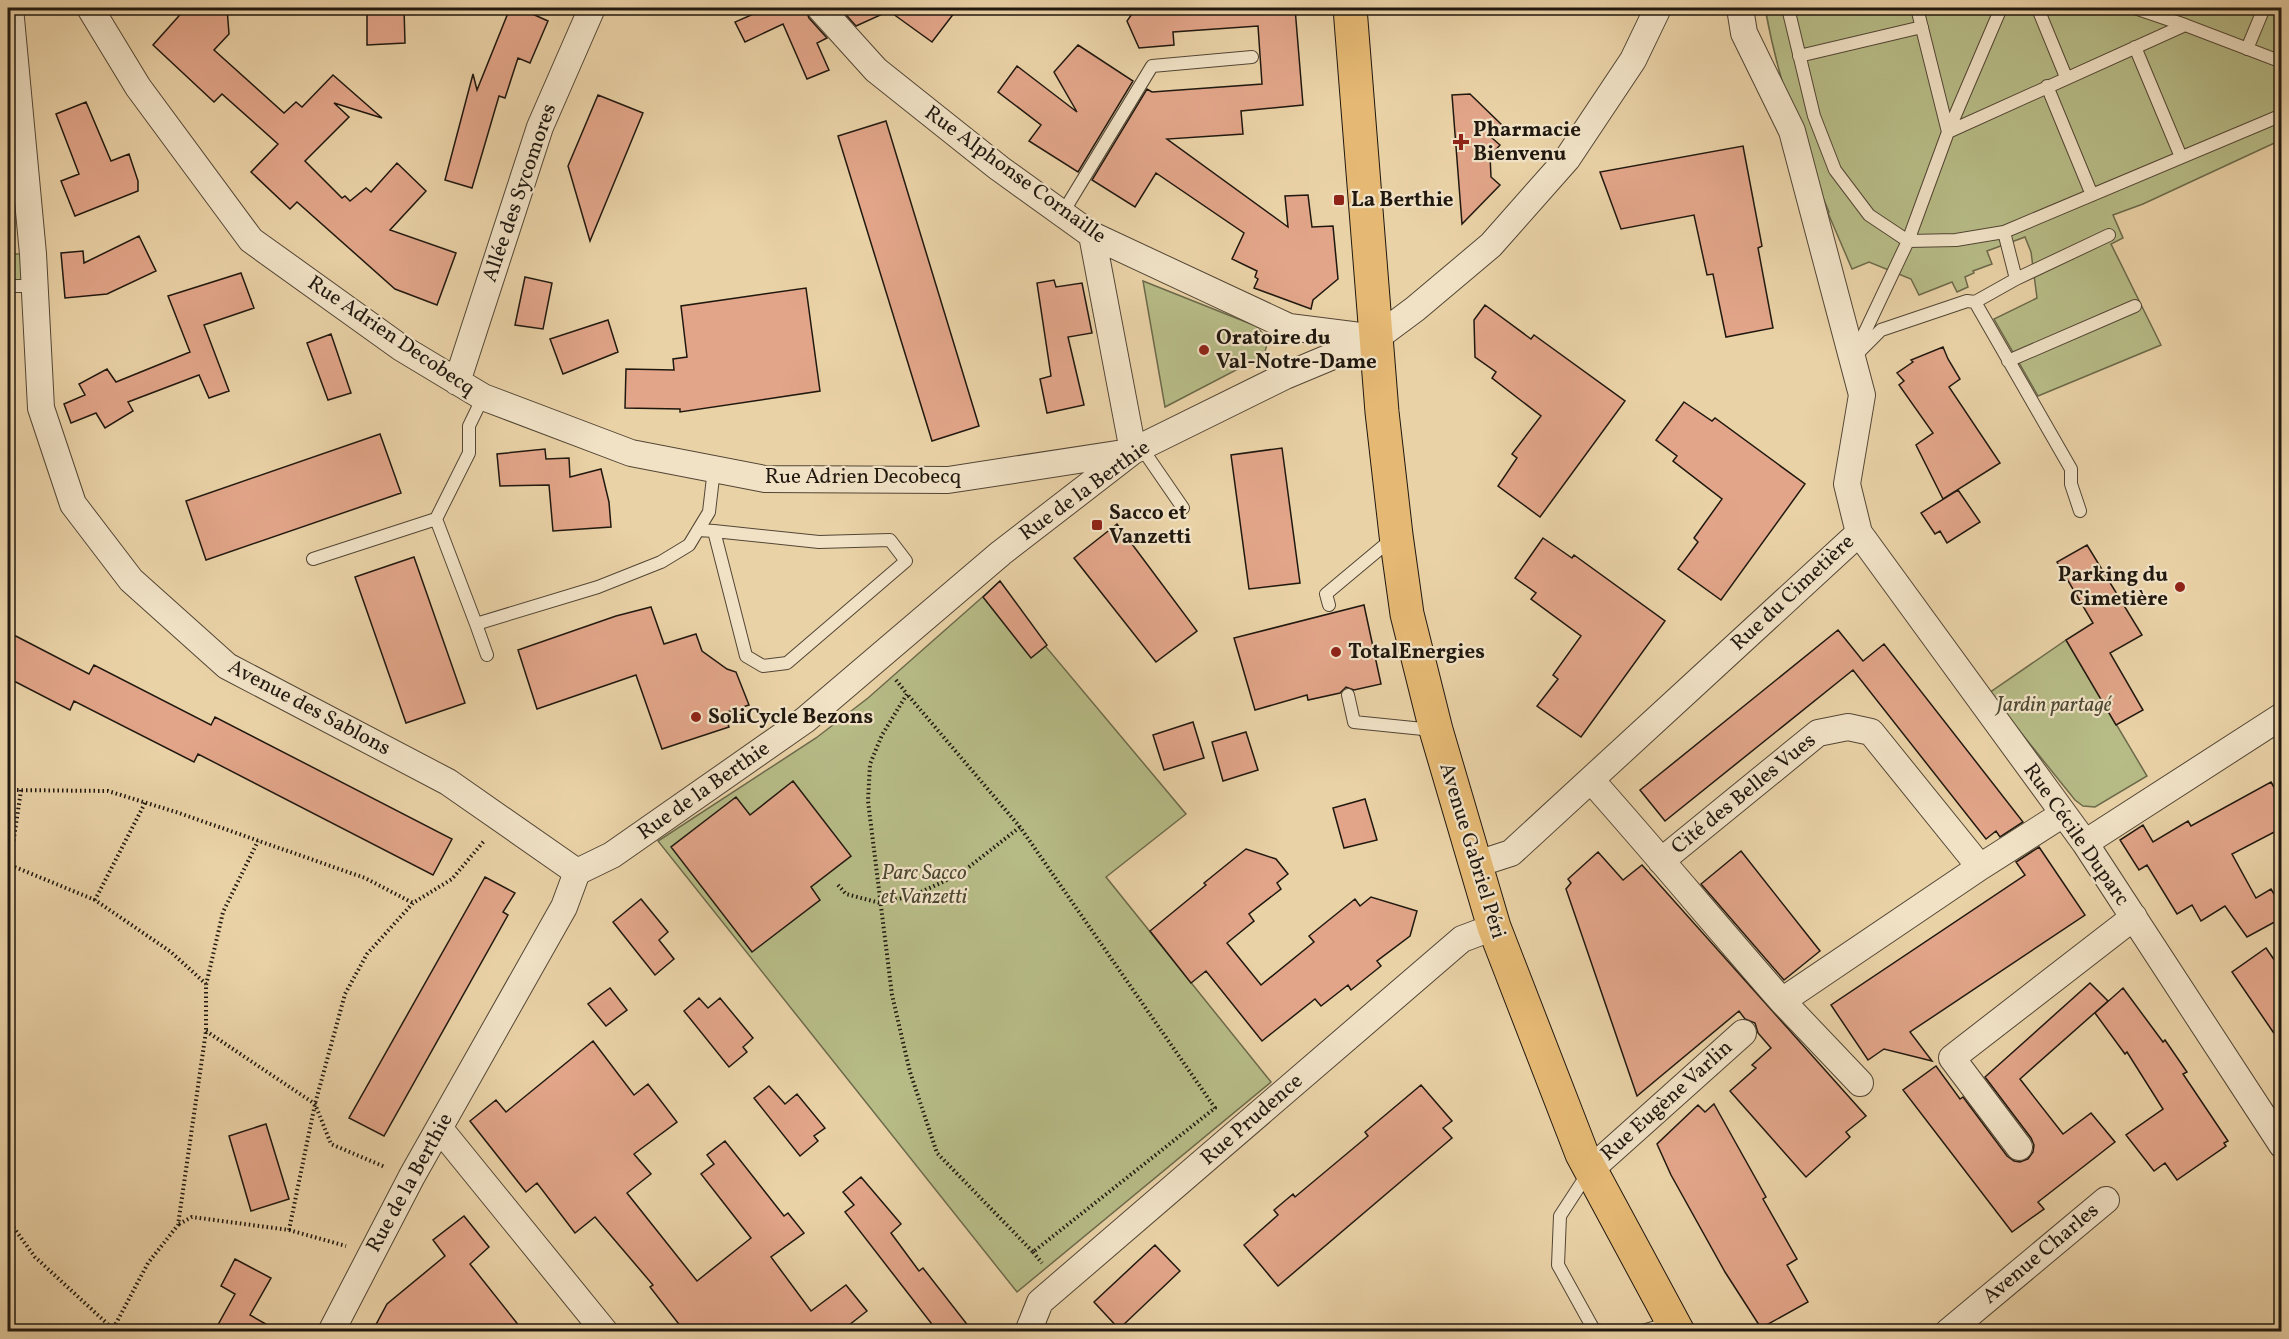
<svg xmlns="http://www.w3.org/2000/svg" width="2289" height="1339" font-family="Vollkorn,serif">
	<style>
		.green { fill: #b7bc87; stroke: #6c6a4b; stroke-width: 1.5 }
		.building { fill: #e2a589; stroke: #20180f; stroke-width: 1.5 }
		.lines { fill: none; stroke-linecap: round; stroke-linejoin: round }
		.lane-casing { stroke: #524635; stroke-width: 14 }
		.street-casing { stroke: #524635; stroke-width: 28 }
		.primary-casing { stroke: #20180f; stroke-width: 35 }
		.path { stroke: #20180f; stroke-width: 4; stroke-dasharray: 1.5 3; stroke-linecap: butt }
		.lane { stroke: #f1e2c6; stroke-width: 12 }
		.street { stroke: #f1e2c6; stroke-width: 26 }
		.primary { stroke: #e5b974; stroke-width: 33 }
		.poi-dot { fill: #8f2418; stroke: #f1e2c6; stroke-width: 2 }
		.labels { text-anchor: middle; dominant-baseline: central; stroke-width: 4.5; stroke-linejoin: round; paint-order: stroke }
		.poi-label { font-size: 21px; font-weight: bold; fill: #20180f; stroke: #f1e2c6; text-anchor: start }
		.street-label { font-size: 21px; fill: #20180f; stroke: #f1e2c6 }
		.park-label { font-size: 21px; font-style: italic; fill: #4d4933; stroke: #f1e2c6 }
	</style>
	<rect width="100%" height="100%" fill="#ead2a7"/>
	<filter id="stains"><feTurbulence type="fractalNoise" baseFrequency=".00333" numOctaves="4"/><feColorMatrix values="0 0 0 0 .2 0 0 0 0 .09 0 0 0 0 .02 0 0 0 .5 -.17"/></filter>
	<radialGradient id="worn" r=".72"><stop offset=".6" stop-color="#630" stop-opacity="0"/><stop offset="1" stop-color="#630" stop-opacity=".3"/></radialGradient>
	<path class="green" d="M1765,8h516v132l-138,64 -30,11 10,23 -12,6 50,101 -123,51 -44,-77 43,-21 -6,-46 -6,-15 -38,14 5,13 -19,7 1,2 -9,4 3,10 -11,5 -5,-10 -33,13 -8,-16 -42,-17 -17,7 -24,-56 1,-1c-29,-67 -51,-133 -64,-204z
		M8,254h25l2,32h-27z
		M1143,281l113,45c11,11 14,16 7,30l-98,51z
		M995,586l191,228 -80,63 165,205 -254,210 -359,-451 158,-103 52,-40z
		M2066,640l81,136 -52,31 -12,-1 -8,-6 -86,-107z"/>
	<path class="building" d="M186,8h41l2,26 -15,16 70,63 12,-11 6,5 31,-32 49,43 -48,-15 15,14 -44,44 37,37 3,-2 5,5 16,-13 5,4 26,-29 29,28 -36,39 66,23 -19,52 -42,-16 -98,-87 -7,7 -39,-37 27,-28 -56,-50 -8,8 -61,-57z
		M367,8h37l1,35 -38,2z
		M510,8h9l29,13 -18,42 -12,-5 -13,40 -6,-2 -27,92 -27,-8 28,-106 4,16z
		M767,8h38l4,10 18,20 -10,5 12,27 -22,9 -24,-55 -38,18 -10,-20z
		M840,8h118l-26,34 -43,-31 -33,15z
		M1136,8h159l8,97 -62,6 2,23 -76,5 121,88 -3,-31 23,-1 4,32 21,-1 5,53 -25,21 -2,9 -57,-21 4,-9 -3,-2 2,-6 -25,-12 12,-26 -88,-60 -21,34 -43,-27 55,-91 5,3 110,-8 -4,-58 -85,6 1,13 -35,3 -12,-27z
		M1078,45l55,36 -55,91 -49,-31 12,-16 -43,-33 19,-26 60,46 -23,-40z
		M1470,94l33,32 -11,12 8,7 -10,11 1,21 9,8 -38,39 -10,-129z
		M598,95l45,18 -53,128 -22,-75z
		M86,102l25,59 18,-7 9,27v10l-63,25 -14,-35 18,-7 -23,-60z
		M886,121l93,305 -47,15 -94,-305z
		M1743,146l19,100 -4,2 15,80 -47,9 -13,-63 -6,1 -13,-60 -73,14 -21,-57z
		M139,236l17,35 -49,23 -42,4 -4,-45 22,-2 1,12z
		M241,273l13,35 -50,17 25,66 -20,7 -10,-23 -71,27 5,9 -28,17 -9,-15 -25,10 -7,-19 21,-9 -6,-11 28,-15 9,13 74,-30 -22,-56z
		M525,277l27,6 -9,46 -28,-4z
		M1054,280l2,7 26,-4 10,50 -24,4 16,68 -37,8 -7,-34 11,-3 -14,-93z
		M806,288l14,103 -140,21v-3l-55,-1 1,-39 48,1 -1,-11 14,-2 -6,-51z
		M1485,305l46,34 3,-4 91,66 -85,116 -42,-31 19,-28 -5,-4 29,-38 -49,-38 4,-6 -21,-15 -1,-37z
		M608,320l10,32 -55,22 -13,-35z
		M331,334l20,59 -23,7 -21,-57z
		M1943,347l5,12 12,20 -11,8 51,76 -57,36 -27,-54 17,-12 -34,-48 5,-4 -7,-8 16,-11 -2,-2z
		M1684,402l28,19 3,-3 90,66 -84,116 -43,-31 20,-27 -4,-4 28,-39 -49,-38 4,-5 -21,-16z
		M380,434l21,59 -195,67 -20,-59z
		M1282,448l18,135 -51,6 -18,-134z
		M545,449l1,10 23,-1 1,19 31,-8 8,33 2,25 -58,4 -4,-46 -49,1 -3,-32z
		M1958,490l22,32 -33,21 -7,-12 -5,3 -14,-21z
		M1117,524l80,107 -41,31 -82,-104z
		M1543,538l29,20 2,-3 91,66 -84,116 -44,-31 21,-27 -5,-4 28,-39 -50,-37 5,-6 -21,-15z
		M2087,545l55,90 -32,18 33,57 -27,15 -50,-85 27,-17 -36,-61z
		M414,557l51,146 -59,20 -51,-146z
		M1000,581l47,64 -16,13 -48,-61z
		M1364,605l17,79 -27,6 -8,-3 -6,6 -32,7 -1,-5 -52,15 -21,-72z
		M651,607l13,37 32,-10 6,17 25,18 9,3 13,33 -25,8 5,14 -67,22 -26,-74 -99,34 -19,-59 98,-34z
		M1838,630l25,31 21,-17 139,178 -23,15 -4,-6 -10,8 -133,-169 -188,151 -25,-31z
		M8,632l81,42 5,-9 117,60 4,-8 237,122 -19,36 -235,-121 -4,8 -120,-61 -4,9 -62,-32z
		M1193,722l11,36 -40,12 -11,-35z
		M1246,732l12,38 -35,11 -11,-39z
		M793,781l58,75 -40,31 9,13 -68,52 -81,-105 65,-50 14,18z
		M2271,782l11,19v27l-50,26 24,44 15,-9 11,18v11l-35,19 -22,-31 -24,15 -9,-16 -15,9 -30,-49 -8,5 -19,-30 23,-15 10,17 35,-21 3,5z
		M1365,799l12,41 -33,8 -11,-40z
		M2039,847l46,68 -175,117 22,29 -48,-12 -16,11 -37,-55 194,-130 -9,-13z
		M1246,849l30,10 12,15 -11,9 4,6 -32,25 5,7 -27,22 34,42 53,-43 -5,-6 46,-37 5,7 11,-9 46,14 -7,25 -33,25 4,5 -30,24 -3,-5 -27,21 -6,-7 -53,42 -56,-70 -15,12 -41,-52 56,-46 -2,-2z
		M1741,851l79,100 -36,29 -83,-96z
		M1598,852l25,28 19,-15 224,251 -20,16 4,5 -44,40 -76,-86 26,-23 -4,-3 19,-17 -13,-15 -3,-10 -10,-4 -6,-8 -102,85 -71,-207 5,-6 -3,-4z
		M485,877l30,16 -12,19 5,3 -124,221 -35,-18z
		M641,899l27,33 -9,8 15,19 -19,16 -42,-53z
		M2266,948l16,23v74l-50,-73z
		M2090,983l18,18 -88,78 43,55 28,-21 24,29 -77,60 6,7 -32,23 -109,-142 33,-24 24,33 3,-2 44,59 7,5 6,1 8,-3 5,-7 1,-7 -3,-7 -46,-61z
		M610,988l17,22 -21,16 -18,-22z
		M2123,988l40,54 2,-2 22,32 -4,2 45,67 -4,2 2,3 -49,34 -12,-17 -11,8 -28,-36 37,-26 -36,-57 -2,2 -30,-41z
		M699,998l9,10 12,-10 33,40 -10,9 4,5 -18,15 -45,-56z
		M593,1041l41,54 14,-11 29,38 -43,32 17,20 -24,19 70,88 54,-43 -50,-64 13,-10 -7,-9 18,-14 59,75 4,-3 16,20 -33,24 40,54 35,-26 21,26 -27,21h-155l-35,-45 3,-2 -58,-68 -20,16 -38,-50 -11,9 -56,-71 26,-21 10,12z
		M1421,1085l31,36 -9,7 9,10 -174,148 -34,-41 34,-30 -4,-5 19,-16 2,3 73,-61 -3,-4z
		M769,1086l16,18 12,-10 28,34 -11,8 4,5 -18,15 -46,-58z
		M1714,1104l52,93 -3,2 34,60 -10,6 21,37 -47,26 -36,-56 -54,-97 -14,-31 41,-39 7,7z
		M266,1124l23,75 -38,12 -22,-75z
		M861,1177l40,47 -10,9 28,38 4,-3 50,64h-35l-93,-120 9,-7 -11,-13z
		M464,1216l25,31 -19,17 54,68h-152l15,-28 58,-48 -12,-16z
		M1155,1245l25,26 -61,58 -25,-27z
		M235,1259l36,19 -21,37 30,17h-66l21,-38 -14,-8z"/>
	<g class="lines">
		<defs>
			<path id="lane" d="M1788,8l26,108 21,54 34,45 39,26 48,-1 48,-8 278,-117
				M1917,8l31,124 237,-107 97,37
				M2135,8l50,17
				M2038,9l28,68
				M2135,47l46,110
				M2247,49l17,-41
				M1799,56l123,-29
				M2047,86l45,109
				M1062,214l90,-148 100,-9
				M2004,232l12,47 93,-44
				M8,286h27
				M1975,302l41,-23
				M1860,351l21,-21 86,-29 8,1 96,167v15l9,27
				M1854,355l54,-114 40,-109 53,-124
				M2008,361l127,-55
				M483,397l-14,29v27l-33,66 40,105 122,-37 63,-25 28,-17 20,-33 5,-43
				M1141,447l42,61
				M698,530l16,1 105,11 71,-2 16,21 -119,102 -24,3 -17,-10 -32,-125
				M313,559l123,-40
				M1329,605l-3,-11 67,-56
				M476,624l11,31
				M1348,695l6,27 79,8
				M1588,1173l-28,43 -2,49 36,65 15,2
				M1639,1332l31,-9"/>
			<path id="street" d="M10,8l23,246 8,154 32,96 58,76 96,86 221,116 129,90
				M90,8l48,79 113,153 149,107 83,50 148,56 134,26 183,1 182,-28
				M820,8l56,62 123,98 93,67 197,92 87,11
				M1092,235l41,216
				M457,382l83,-255 52,-119
				M1859,533l226,310 197,302
				M1591,780c65,73 127,148 191,221l198,-134 -109,-135 -23,-5 -30,6 -157,128
				M2085,843l197,-127
				M1474,865l37,-12 348,-320 -12,-49 15,-89 -70,-264 -48,-98 -4,-25
				M1980,867l83,-53
				M1782,1001l78,82
				M440,1129l165,203
				M2019,1147l-67,-89 182,-141
				M1590,1170l153,-137
				M331,1332l81,-156 152,-269 13,-35 35,-17 193,-135 196,-167 132,-102 152,-75 91,-38 39,-29 76,-64 76,-86 66,-99 25,-52
				M1028,1332l12,-30 422,-363 32,-12
				M1948,1332l158,-132"/>
			<path id="primary" d="M1350,8l32,404 14,123 11,79 29,116 58,197 88,227 96,178"/>
		</defs>
		<use href="#lane" class="lane-casing"/>
		<use href="#street" class="street-casing"/>
		<use href="#primary" class="primary-casing"/>
		<path class="path" d="M896,680l11,14 -25,41 -12,29 -2,37 24,194 18,77 27,81 96,99 182,-144 -195,-281 -113,-133
			M8,790l100,1 71,22 186,65 48,25
			M21,790l-11,75 85,35
			M145,803l-50,97 76,52 35,32
			M838,885l8,9 34,9 32,-7 48,-22 60,-47
			M206,1031l109,73 16,40 54,23
			M8,1220l27,37 78,72 35,-66 30,-38 28,-194v-46l17,-73 35,-71
			M179,1224l13,-7 97,13 26,-126 30,-110 22,-40 46,-51 39,-24 32,-38
			M289,1230l57,16
			M1033,1252l9,11"/>
		<use href="#lane" class="lane"/>
		<use href="#street" class="street"/>
		<use href="#primary" class="primary"/>
	</g>
	<g class="poi-dot">
		<path d="M1458 133h6v6h6v6h-6v6h-6v-6h-6v-6h6z"/>
		<rect x="1333" y="194" width="12" height="12" rx="3"/>
		<circle cx="1204" cy="350" r="6"/>
		<rect x="1091" y="519" width="12" height="12" rx="3"/>
		<circle cx="2180" cy="587" r="6"/>
		<circle cx="1336" cy="652" r="6"/>
		<circle cx="696" cy="717" r="6"/>
	</g>
	<g class="labels">
		<g class="poi-label">
			<text x="1473" y="130">Pharmacie<tspan x="1473" dy="24">Bienvenu</tspan></text>
			<text x="1351" y="200">La Berthie</text>
			<text x="1216" y="338">Oratoire du<tspan x="1216" dy="24">Val-Notre-Dame</tspan></text>
			<text x="1109" y="513">Sacco et<tspan x="1109" dy="24">Vanzetti</tspan></text>
			<text x="2168" y="575" text-anchor="end">Parking du<tspan x="2168" dy="24">Cimetière</tspan></text>
			<text x="1348" y="652">TotalEnergies</text>
			<text x="708" y="717">SoliCycle Bezons</text>
		</g>
		<g class="street-label">
			<text transform="translate(1015 175) rotate(36)">Rue Alphonse Cornaille</text>
			<text transform="translate(520 193) rotate(-71)">Allée des Sycomores</text>
			<text transform="translate(391 336) rotate(34)">Rue Adrien Decobecq</text>
			<text x="863" y="477">Rue Adrien Decobecq</text>
			<text transform="translate(1085 491) rotate(-36)">Rue de la Berthie</text>
			<text transform="translate(1793 593) rotate(-43)">Rue du Cimetière</text>
			<text transform="translate(309 708) rotate(28)">Avenue des Sablons</text>
			<text transform="translate(704 791) rotate(-35)">Rue de la Berthie</text>
			<text transform="translate(1744 794) rotate(-39)">Cité des Belles Vues</text>
			<text transform="translate(2076 835) rotate(55)">Rue Cécile Duparc</text>
			<text transform="translate(1472 851) rotate(73)">Avenue Gabriel Péri</text>
			<text transform="translate(1667 1101) rotate(-42)">Rue Eugène Varlin</text>
			<text transform="translate(1252 1120) rotate(-41)">Rue Prudence</text>
			<text transform="translate(410 1183) rotate(-61)">Rue de la Berthie</text>
			<text transform="translate(2041 1254) rotate(-40)">Avenue Charles</text>
		</g>
		<g class="park-label">
			<text x="2054" y="705">Jardin partagé</text>
			<text x="924" y="873">Parc Sacco<tspan x="924" dy="24">et Vanzetti</tspan></text>
		</g>
	</g>
	<rect width="2289" height="1339" fill="none" stroke="#ead2a7" stroke-width="30"/>
	<rect x="9" y="9" width="2271" height="1321" fill="none" stroke="#20180f" stroke-width="3"/>
	<rect x="15" y="15" width="2259" height="1309" fill="none" stroke="#20180f" stroke-width="1.5"/>
	<rect width="100%" height="100%" filter="url(#stains)"/>
	<rect width="100%" height="100%" fill="url(#worn)"/>
</svg>
